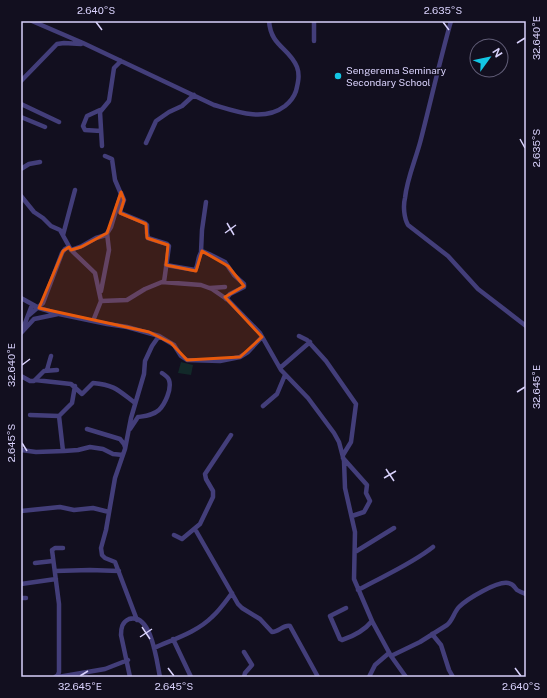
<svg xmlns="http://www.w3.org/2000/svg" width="547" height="698" font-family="'Public Sans',sans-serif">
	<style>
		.green { fill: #122929 }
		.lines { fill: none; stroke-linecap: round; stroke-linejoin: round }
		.minor { stroke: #433e7a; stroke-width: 4.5 }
		.marked { fill: #e8590c; fill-opacity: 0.2; stroke: #e8590c; stroke-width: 3; stroke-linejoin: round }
		.ticks { fill: none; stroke: #d8d1fb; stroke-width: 1.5 }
		.poi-dot { fill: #13c6e4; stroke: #120f1f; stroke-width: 1.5 }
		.labels { text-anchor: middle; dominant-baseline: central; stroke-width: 3; stroke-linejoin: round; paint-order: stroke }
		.poi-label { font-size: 10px; fill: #d8d1fb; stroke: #120f1f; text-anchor: start }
		.neatline { fill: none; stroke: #d8d1fb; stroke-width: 1.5 }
		.ticks-label { font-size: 10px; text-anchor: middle; fill: #d8d1fb }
	</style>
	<rect width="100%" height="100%" fill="#120f1f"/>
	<path class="green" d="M181,362l12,3 -2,10 -13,-2z"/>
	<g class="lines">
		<path class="minor" d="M32,21l51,22 131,62c23,7 50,17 71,1 5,-4 9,-9 11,-15 2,-8 4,-16 1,-24 -8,-20 -26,-20 -28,-46
			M314,21v20
			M451,21c-11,39 -20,79 -30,118 -5,20 -14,39 -16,59 -2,8 -1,20 3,27l40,31 30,33 48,37
			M21,81l36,-37 7,-1 17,1
			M21,104l38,18
			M100,110l-13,6 -4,10 2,4 16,1
			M21,117l24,10
			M146,143l10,-22 13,-9 13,-6 12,-11
			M102,146l-2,-34 9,-11 5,-33 7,-7
			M21,169l8,-5 11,-2
			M121,193l3,7 -4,11 1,2 24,10 2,2v8l1,5 19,6 2,2 -5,36
			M21,196l13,16 9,6 8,8 9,4 11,20 24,23 6,28 -8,20
			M63,235l12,-45
			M71,250l11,-4 14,-8 10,-3 5,-8 10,-33 -6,-14 -3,-21 -7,-3
			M201,252l1,-22 4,-28
			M166,265l29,5c4,-5 2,-14 7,-19l7,3 16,8 9,13 10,9v3l-14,7 -4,5
			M210,288l15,-1
			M101,291l8,-41 -2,-17
			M21,298l18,10 20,6 48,10 20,3 32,9 15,9 7,11 6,4 33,1 20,-4 8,-5 14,-15
			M101,301l26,-1 18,-11 17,-7 39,3 11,4 16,11 32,33 21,37 27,28 26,35 5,9 5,19 1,27 10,44 -1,47 18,42 19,35 15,21
			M29,315l14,-12 19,-50 3,-4 4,-2
			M22,331l10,-26
			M21,333l13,-14 24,-5
			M299,336l8,4 19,21 30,43 -5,38 -8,13
			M280,368l30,-26
			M47,370l4,-14
			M21,376l9,5h4l10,-10 13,-1
			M35,380l36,4 11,10 11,-11c22,2 25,7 42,20
			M263,406l14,-12 8,-19
			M30,415l29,1 4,35
			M59,416l13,-13 3,-17
			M87,429l33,10 4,5 1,3
			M130,429l8,-12c7,-1 14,-1 21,-7 6,-6 13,-21 10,-30 -1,-3 -4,-5 -7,-7
			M21,450l15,2 28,-1 14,-1 12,-3 13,2 10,5 10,1
			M343,458l24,27 -1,8 4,8 -6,11 -12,4
			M21,511l39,-4 14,3 19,-2 16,4
			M195,529l43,75 4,4 18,11 12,13c7,0 12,-8 18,-6l28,51
			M174,535l8,4 18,-15 13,-27v-6l-7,-12 -1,-5 26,-39
			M355,552l39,-24
			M35,563l18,-2
			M55,571l35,-1 29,1
			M21,584l35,-5
			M358,590c25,-14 52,-25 75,-43
			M21,598h5
			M346,608l-16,8 10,23 2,1c12,-4 22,-9 30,-19
			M137,620l-22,-58 -10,-4 -3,-3 -1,-7 5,-18 9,-52 10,-29 6,-31 13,-44 1,-13 7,-15 7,-10
			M432,634l9,11 8,25 4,7
			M173,639l18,38
			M154,648c20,-9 43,-16 58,-31 8,-7 14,-16 20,-24
			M391,656l29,-14 27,-17c6,-5 7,-13 12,-18 8,-8 38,-26 49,-24 6,1 6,4 9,7 3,2 6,3 9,4
			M55,677l3,-2 1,-3v-68l-7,-54 3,-2h8
			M58,677l47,-8 23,-9
			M130,677l-9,-42c0,-7 1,-13 8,-16 23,-7 28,45 31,58
			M244,677l1,-4 7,-8 -8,-13
			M369,677l6,-12 14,-12"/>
	</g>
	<path class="marked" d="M121,192l3,8 -4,13 26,11 1,14 21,7 -2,20 30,6 6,-20 26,15 16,20 -19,11 37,40 -22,20 -53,3 -16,-17 -22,-11 -110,-24 24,-57 6,-4 2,3 10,-3 26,-14z"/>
	<path class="ticks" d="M96,22l6,8M443,22l6,8M517,43l8,-5M520,139l5,9M227,223l7,12M225,233l11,-8M22,365l8,-6M517,392l8,-5M22,443l5,8M386,469l8,12M384,478l12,-7M142,627l8,12M140,637l12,-8M168,668l6,8M515,668l6,8M80,676l8,-5"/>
	<circle class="poi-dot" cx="338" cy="76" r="4"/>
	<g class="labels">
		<g class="poi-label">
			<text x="346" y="70">Sengerema Seminary<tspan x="346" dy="12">Secondary School</tspan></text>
		</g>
	</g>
	<rect width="547" height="698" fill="none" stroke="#120f1f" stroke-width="44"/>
	<g transform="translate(489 58) rotate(57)"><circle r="19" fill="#120f1f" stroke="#615d77"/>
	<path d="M0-3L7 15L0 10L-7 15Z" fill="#13c6e4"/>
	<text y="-6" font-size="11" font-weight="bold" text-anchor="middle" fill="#d8d1fb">N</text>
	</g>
	<rect x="22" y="22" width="503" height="654" class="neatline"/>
	<g class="ticks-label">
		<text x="96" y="14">2.640°S</text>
		<text x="443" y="14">2.635°S</text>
		<text transform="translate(536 38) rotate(-90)" y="4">32.640°E</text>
		<text transform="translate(536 148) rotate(-90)" y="4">2.635°S</text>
		<text transform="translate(11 365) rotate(-90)" y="4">32.640°E</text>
		<text transform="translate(536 387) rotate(-90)" y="4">32.645°E</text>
		<text transform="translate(11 443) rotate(-90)" y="4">2.645°S</text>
		<text x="80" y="690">32.645°E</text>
		<text x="174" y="690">2.645°S</text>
		<text x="521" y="690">2.640°S</text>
	</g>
</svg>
